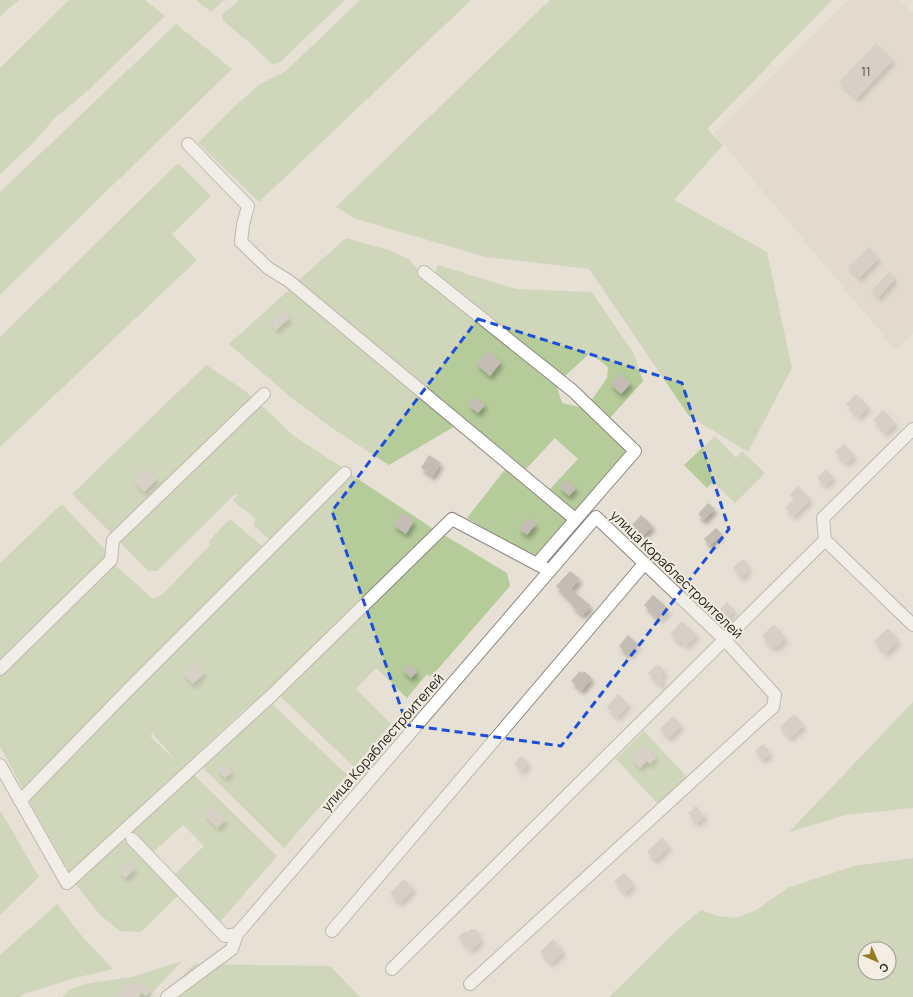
<svg xmlns="http://www.w3.org/2000/svg" width="913" height="997" font-family="Manrope,sans-serif">
	<style>
		.built { fill: #ded4c3 }
		.green { fill: #b5cb99; fill-rule: evenodd }
		.building { fill: #c3bdb3; filter: url(#shadow) }
		.lines { fill: none; stroke-linecap: round; stroke-linejoin: round }
		.street-casing { stroke: #8c867d; stroke-width: 14 }
		.street { stroke: #fff; stroke-width: 12 }
		.marked { fill: none; stroke: #1d4ed8; stroke-width: 3; stroke-dasharray: 8 5; stroke-linejoin: round }
		.labels { text-anchor: middle; dominant-baseline: central; stroke-width: 4; stroke-linejoin: round; paint-order: stroke }
		.number-label { font-size: 12px; fill: #4a4641 }
		.street-label { font-size: 14px; fill: #211e1b; stroke: #f3ede2 }
	</style>
	<defs>
		<filter id="shadow"><feDropShadow dx="2.5" dy="4.5" stdDeviation="2" flood-color="#0004"/></filter>
	</defs>
	<rect width="100%" height="100%" fill="#e6e0d5"/>
	<path class="built" d="M848,0h51l14,13v320l-17,17 -182,-217z"/>
	<path class="green" d="M0,0h19l-19,16z
		M69,0h76l20,16 -81,78 -28,23 -24,27 -32,30v-106z
		M196,0h28l-13,12z
		M239,0h106l-65,62 -7,3 -24,-23 -26,-21 -1,-6z
		M360,0h111l-212,202 -61,-59c19,-19 39,-40 60,-57 9,-7 21,-10 30,-17z
		M550,0h282l-125,129 16,16 -49,55 93,52 25,116 -44,84 -59,-36 -100,-147 -103,-12 -130,-38 -20,-12z
		M176,24l56,45 -232,226v-103z
		M178,163l33,33 -39,38 25,26 -197,187v-110z
		M346,238l45,13 19,9 11,15 134,106 7,22 21,5 46,42 -54,61 -25,-22 28,-30 -23,-21 -29,31 -228,-188z
		M438,265l78,24 76,3 42,62 9,27 -33,37 -19,-17 16,-23 1,-11 -18,-14 -25,23 -130,-103z
		M291,288l166,137 -68,40 -54,-35 -42,-31 -64,-55z
		M206,365l38,25 8,7 -140,137 -40,-40z
		M260,404l34,32 49,32 -73,72 -16,-14 1,-8 -22,-17 4,-5 -2,-2 -78,77h-9l-29,-30z
		M715,436l21,22 6,-7 23,22 -30,30 -22,-21 -6,6 -23,-23z
		M507,467l61,52 -32,36 -32,-15 -37,-22z
		M352,475l83,55 -155,151 -35,28 -175,164 -23,-40 -18,-32c106,-111 214,-219 323,-326zM160,726l-7,8 23,27 -26,-25z
		M62,504l46,49v4l-108,105v-99z
		M230,519l33,28 -239,244 -24,-45v-70l115,-111 38,34 9,-4 48,-50 -2,-3z
		M444,535l63,38 3,13 -79,91 -4,-3 -20,24 -31,-30 -20,21 35,35 -37,43 -74,-71z
		M270,702l77,73 -63,73 -83,-82z
		M913,702v106l-67,7 -57,17z
		M644,731l43,46 -29,27 -42,-45z
		M193,774l84,82 -57,66 -47,-46 31,-30 -21,-21 -32,29 -22,-22z
		M0,810l39,67 -39,38z
		M122,839l57,56 -38,37 -21,-1 -20,-16 -25,-32z
		M913,858v139h-304l67,-66 25,-21 16,6 19,2 21,-8 30,-22 67,-22zM865,949h24v24h-24z
		M57,904l24,31 32,34 -38,9 -51,16 -4,3h-20v-42z
		M182,961l-34,36h-86l8,-8 20,-6 42,-6z
		M194,964l136,2 30,31h-197z"/>
	<path class="building" d="M876,43l17,17 -36,38 -18,-16z
		M869,247l10,11 -20,20 -11,-11z
		M889,272l7,6 -17,19 -8,-6z
		M283,310l7,8 -14,12 -6,-8z
		M488,350l13,12 -11,14 -14,-12z
		M620,373l11,10 -10,11 -11,-10z
		M856,394l13,13 -10,10 -13,-13z
		M475,397l10,8 -7,8 -10,-8z
		M883,410l13,13 -10,10 -13,-13z
		M844,444l11,12 -8,7 -12,-11z
		M429,455l12,8 -8,13 -12,-8z
		M146,468l11,11 -13,13 -11,-11z
		M826,469l8,8 -9,8 -8,-7z
		M566,479l10,9 -7,8 -10,-9z
		M798,486l13,13 -17,17 -9,-8 9,-9 -4,-4z
		M708,503l7,6 -11,11 -6,-6z
		M402,513l12,8 -8,13 -13,-9z
		M641,515l12,11 -10,10 -11,-11z
		M528,518l8,6 -9,11 -8,-6z
		M716,528l6,6 -12,11 -6,-6z
		M743,559l6,5 -3,3 3,3 -7,7 -9,-9z
		M570,571l10,8 -9,10 20,17 -8,9 -11,-9 2,-2 -18,-18z
		M653,595l17,15 -10,10 -16,-15z
		M727,602l8,8 -11,12 -8,-9z
		M682,621l15,14 -11,11 -5,-6 -2,2 -9,-8z
		M774,624l12,14 -9,9 -2,-1 -2,2 -11,-12z
		M888,628l11,12 -13,13 -12,-12z
		M628,635l11,10 -9,11 -11,-10z
		M195,662l10,11 -12,11 -10,-10z
		M408,664l9,8 -6,6 -9,-8z
		M658,664l7,8 -3,3 1,12 -15,-14z
		M580,671l2,2 2,-2 8,7 -10,12 -11,-9z
		M618,694l11,10 -12,13 -10,-10z
		M794,714l10,11 -14,13 -10,-11z
		M673,716l9,9 -13,13 -9,-9z
		M763,744l8,9 -8,7 -8,-9z
		M644,745l12,12 -6,7 -3,-3 -7,7 -9,-10z
		M521,756l8,7 -7,8 -8,-7z
		M224,763l8,9 -7,6 -8,-9z
		M213,806l13,14 -9,8 -13,-14z
		M696,806l9,10 -8,7 -9,-10z
		M662,837l8,9 -15,14 -8,-8z
		M129,862l6,7 -10,9 -6,-7z
		M624,873l10,11 -9,9 -11,-12z
		M404,879l10,10 -14,14 -10,-10z
		M471,929h4l3,3v3l4,5 -11,10 -13,-13 7,-6 2,2z
		M553,939l11,12 -13,12 -11,-11z
		M130,981l6,5 5,-5 10,10 -5,5 -4,-3 -4,4h-22z"/>
	<g class="lines">
		<defs>
			<path id="street" d="M188,144l60,62 -5,19 -2,17 27,26 21,13 286,238
				M424,272l149,119 62,60 -98,113
				M913,429l-90,89 2,22 88,85
				M0,669l111,-109 2,-20 151,-146
				M0,765l67,118 205,-188 180,-176 98,52
				M20,801l108,-111 217,-217
				M132,839l93,97 12,-2
				M332,931l312,-367
				M392,969l433,-429
				M167,997l65,-48 5,-15 359,-417 129,123 50,55 -2,12 -303,277"/>
		</defs>
		<use href="#street" class="street-casing"/>
		<use href="#street" class="street"/>
	</g>
	<path d="M0 0H913V997H0ZM478,319l204,64 47,146 -168,217 -154,-21 -75,-214z" fill="#e6e0d5" fill-opacity=".55" fill-rule="evenodd"/>
	<path class="marked" d="M478,319l204,64 47,146 -168,217 -154,-21 -75,-214z"/>
	<g class="labels">
		<g class="number-label">
			<text x="866" y="71">11</text>
		</g>
		<g class="street-label">
			<text transform="translate(677 574) rotate(44)">улица Кораблестроителей</text>
			<text transform="translate(382 742) rotate(-49)">улица Кораблестроителей</text>
		</g>
	</g>
	<g transform="translate(877 961) rotate(135)"><circle r="19" fill="#f3ede2" stroke="#9f9a92"/>
	<path d="M0-3L7 15L0 10L-7 15Z" fill="#957c24"/>
	<text y="-6" font-size="11" font-weight="bold" text-anchor="middle" fill="#211e1b">С</text>
	</g>
</svg>
